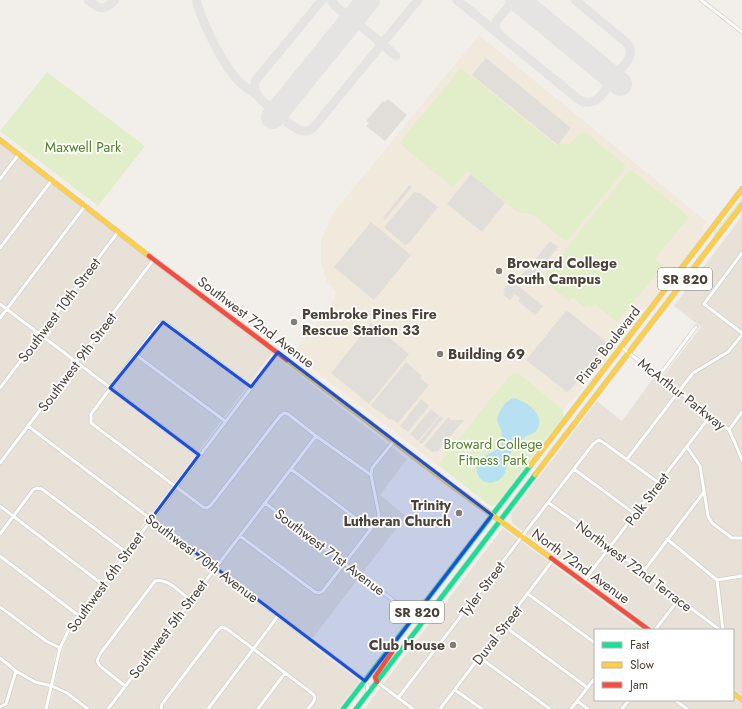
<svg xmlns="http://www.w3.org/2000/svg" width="742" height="709" font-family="Jost,sans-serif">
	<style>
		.residential { fill: #e7e1d8 }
		.education { fill: #f1e9dc }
		.green { fill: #e2eec9 }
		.parking { fill: #e1deda }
		.water { fill: #b8e0f3 }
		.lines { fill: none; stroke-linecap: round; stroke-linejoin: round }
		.taxiway { stroke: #e6e4e2; stroke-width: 9 }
		.runway { stroke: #e6e4e2; stroke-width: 24 }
		.street-casing { stroke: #d0cdc8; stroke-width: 4.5 }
		.fast-casing { stroke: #d2ccc1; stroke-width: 6 }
		.slow-casing { stroke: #d2ccc1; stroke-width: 6 }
		.jam-casing { stroke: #d2ccc1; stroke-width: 6 }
		.street { stroke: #fdfdfc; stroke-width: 3 }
		.fast { stroke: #16e098; stroke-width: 4.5 }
		.slow { stroke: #ffcf43; stroke-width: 4.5 }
		.jam { stroke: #f24e42; stroke-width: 4.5 }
		.marked { fill: #1d4ed8; fill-opacity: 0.2; stroke: #1d4ed8; stroke-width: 3; stroke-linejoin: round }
		.poi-dot { fill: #857d75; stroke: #fff; stroke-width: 1.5 }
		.labels { text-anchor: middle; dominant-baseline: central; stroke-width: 3.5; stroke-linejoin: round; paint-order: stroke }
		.shield { fill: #fff; stroke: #807972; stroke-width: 1 }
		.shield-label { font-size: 13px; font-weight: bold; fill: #4a4036 }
		.park-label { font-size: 14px; fill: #4e8222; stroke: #fff }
		.poi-label { font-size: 14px; font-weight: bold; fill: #4a4036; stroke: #fff; text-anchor: start }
		.street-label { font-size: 14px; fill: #4a4036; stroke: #fff }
	</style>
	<rect width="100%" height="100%" fill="#f2efeb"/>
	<path class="residential" d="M0,142l273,210 -207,276 -11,28 -4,24 -8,29h-43z
		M742,216v479l-9,-7v-58h-78l-143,-107 -1,-9 86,-113 25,20 32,-44 6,3 41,-53 -27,-21z
		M277,357l130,102 -27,36 26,21 -97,127 51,38 -22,28h-290l4,-12 6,-29 7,-26 11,-20z
		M503,528l138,102h-46v70h138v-2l9,6v5h-378z"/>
	<path class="education" d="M479,35l228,187 -5,6 2,1 -1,5 -55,72 -6,5 -28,35 -2,5 -10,14 -39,46 -1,7 -67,87 -4,1 -198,-152 41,-54 1,-9 -8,-9 -6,-19v-24l12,-26z"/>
	<path class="green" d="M461,68l96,78 3,-3c12,7 14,-9 25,-11l39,32 1,3 -1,4 -56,69h-4l-32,-26 -15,-2 -50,-41 -14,17 -54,-45z
		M47,72l98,74 -47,60 -98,-75z
		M631,171l3,1 55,45 -34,42 8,7 -46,56 -22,-18 -4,4 -4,-3 -3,3 -11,-11 -4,4 -28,-22 87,-107z
		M742,197v5l-28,36v-5z
		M514,373l5,1 44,36v7l-68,88 -4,1 -53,-41 70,-88z"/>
	<path class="parking" d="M486,58l85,70 -13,17 -86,-70z
		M388,99l19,16 -22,26 -19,-15 3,-3 -3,-2 17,-20 2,1z
		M471,174l34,29 -23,29 -35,-28z
		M409,185l3,2 -27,33 -2,-2z
		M414,192l6,1 18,14 -29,36 -4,2 -20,-17v-2z
		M371,222l40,33 -37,45 -40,-33z
		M550,241l8,6 -30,38 -8,-7z
		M511,280l32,26 -8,9 -17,-14 2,-3 -5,-4 -5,6 -7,-5 2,-3 -2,-2z
		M566,311l3,1 36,29 1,3 -1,3 -35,43 -3,2 -41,-32z
		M371,323l38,31 -40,50 -38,-31z
		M406,362l16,14 -2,2 9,7 -31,38 -7,-4 -1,1 -7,-6 -11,-7 -1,-2z
		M421,399l8,7 -21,26 -8,-6z
		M431,409l8,7 -21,25 -8,-7z
		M440,416l3,2 -21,26 -3,-2z
		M448,417l3,3h13l-26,31 -6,1 -8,-6z"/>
	<path class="water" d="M513,398c13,3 33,16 24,32 -3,4 -7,4 -10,6 -5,3 -11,9 -14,13 -7,9 -4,27 -16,32 -16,7 -24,-8 -19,-22 24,-11 30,-14 19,-39 3,-11 6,-17 16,-22z"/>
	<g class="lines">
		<path class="taxiway" d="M88,0c11,9 16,12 27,0
			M196,0c7,24 28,70 48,86 4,4 9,5 13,9
			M322,0l-66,80c-5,10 4,20 13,26 3,1 6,2 9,4 2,2 3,5 5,8 8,8 20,18 30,10l105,-128
			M331,0c6,9 16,18 27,12
			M457,0l121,99c13,9 23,-1 30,-13 1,-2 1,-6 3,-9 2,-3 7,-5 9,-7 8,-8 15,-18 7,-27l-52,-43
			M358,12l-1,7 3,6 36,31
			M346,27l9,-3 6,3
			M499,34l-4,-7 2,-7 13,-15 5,-2 7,1"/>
		<path class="runway" d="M518,0l102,84
			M273,117l95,-117"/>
		<defs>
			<path id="street" d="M701,0l41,32
				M0,179l19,-25
				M0,248l52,-68
				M742,253l-38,51 38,29
				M0,304l199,151
				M0,318l85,-112
				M621,347l108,83 6,13 7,17
				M136,355l89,66
				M659,376l37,-49
				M0,388l118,-156
				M28,426l337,255 2,4 1,6
				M729,430l13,-18
				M687,447l13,19 8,50 4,7 20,15h10
				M627,459l66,-86 35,-21 14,-17
				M0,463l154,-204
				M291,469l79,60
				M574,469l61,45
				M371,475l1,-7 22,-27
				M265,503l149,113
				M549,503l61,44 110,83
				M0,506l102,78
				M0,534l33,-44 4,-2 5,1 84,63
				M240,536l75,56 4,1 4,-2 54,-70 2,-6 -8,-40 -55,-39 -28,-22 -4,-1 -4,3 -69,89 -4,3 -4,-1 -112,-84v-9l67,-89 5,-3 4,2 84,63
				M667,539l50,41
				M0,556l78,59
				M643,572l61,-80
				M717,580l6,50
				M717,580l25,-4
				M583,582l128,-167
				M528,594l67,49
				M0,607l46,34 14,7
				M504,626l80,59 3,3
				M655,630l24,-31
				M479,657l71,52
				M0,658l16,13 19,11 17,4 15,7 21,16
				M377,682l36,27
				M125,686l-25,-20 -3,-5 3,-7 55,-73c12,-4 26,12 35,19
				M455,690l27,19
				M398,698l195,-254 6,-4 5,3 55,40
				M675,700l12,9
				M577,701l11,8
				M0,707l6,-3 10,-33
				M46,709l14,-61 9,-19 209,-277
				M108,709l208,-273
				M161,709l1,-5 56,-74 4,-3 5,2 86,65 2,3 -1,4 -6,8
				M208,709l70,-93
				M258,709l27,-36
				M440,709l113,-149
				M571,709l24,-31
				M622,709l7,-9"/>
			<path id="fast" d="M343,709l187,-243
				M356,709l179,-234"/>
			<path id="slow" d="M0,140l149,116
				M287,360l164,125 100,73
				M530,466l212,-277
				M535,475l207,-270
				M733,693l9,7"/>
			<path id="jam" d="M149,256l138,104
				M551,558l98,72
				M377,682l-2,-5 17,-25 1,-8"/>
		</defs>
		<use href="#street" class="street-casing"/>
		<use href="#fast" class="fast-casing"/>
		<use href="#slow" class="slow-casing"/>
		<use href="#jam" class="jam-casing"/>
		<use href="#street" class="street"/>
		<use href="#fast" class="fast"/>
		<use href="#slow" class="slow"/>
		<use href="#jam" class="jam"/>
	</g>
	<path class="marked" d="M163,322l88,65 27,-35 214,163 -127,166 -214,-162 48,-64 -89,-67z"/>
	<g class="poi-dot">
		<circle cx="499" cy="271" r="4"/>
		<circle cx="294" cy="322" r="4"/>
		<circle cx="440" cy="354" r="4"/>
		<circle cx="459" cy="513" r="4"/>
		<circle cx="453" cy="645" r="4"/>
	</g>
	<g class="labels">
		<g class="shield">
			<rect x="658" y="268" width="54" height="22" rx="3"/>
			<rect x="390" y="601" width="54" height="22" rx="3"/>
		</g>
		<g class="shield-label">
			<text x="685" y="279">SR 820</text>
			<text x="417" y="612">SR 820</text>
		</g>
		<g class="park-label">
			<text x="83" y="147">Maxwell Park</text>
			<text x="493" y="444">Broward College<tspan x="493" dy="16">Fitness Park</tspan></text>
		</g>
		<g class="poi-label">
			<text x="507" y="263">Broward College<tspan x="507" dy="16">South Campus</tspan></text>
			<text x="302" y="314">Pembroke Pines Fire<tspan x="302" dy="16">Rescue Station 33</tspan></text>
			<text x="448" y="354">Building 69</text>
			<text x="451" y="505" text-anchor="end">Trinity<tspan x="451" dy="16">Lutheran Church</tspan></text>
			<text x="445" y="645" text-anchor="end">Club House</text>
		</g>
		<g class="street-label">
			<text transform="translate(59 310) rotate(-53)">Southwest 10th Street</text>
			<text transform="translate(256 322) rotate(37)">Southwest 72nd Avenue</text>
			<text transform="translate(608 345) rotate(-52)">Pines Boulevard</text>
			<text transform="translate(77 362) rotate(-53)">Southwest 9th Street</text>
			<text transform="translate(682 394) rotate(38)">McArthur Parkway</text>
			<text transform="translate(647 499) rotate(-53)">Polk Street</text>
			<text transform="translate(330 552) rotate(37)">Southwest 71st Avenue</text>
			<text transform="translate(202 558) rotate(37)">Southwest 70th Avenue</text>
			<text transform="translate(581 566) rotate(36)">North 72nd Avenue</text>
			<text transform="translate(634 566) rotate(37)">Northwest 72nd Terrace</text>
			<text transform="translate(105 582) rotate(-54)">Southwest 6th Street</text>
			<text transform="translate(482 589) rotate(-53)">Tyler Street</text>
			<text transform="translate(168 629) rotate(-53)">Southwest 5th Street</text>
			<text transform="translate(497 635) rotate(-52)">Duval Street</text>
		</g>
	</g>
	<rect x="594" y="629" width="140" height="72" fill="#ffffff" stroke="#b7b3af"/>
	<rect x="602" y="642" width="20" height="6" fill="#16e098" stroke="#b7b3af"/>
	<text x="630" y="649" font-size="12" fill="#4a4036">Fast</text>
	<rect x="602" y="662" width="20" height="6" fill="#ffcf43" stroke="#b7b3af"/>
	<text x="630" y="669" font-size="12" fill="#4a4036">Slow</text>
	<rect x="602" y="682" width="20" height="6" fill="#f24e42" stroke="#b7b3af"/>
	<text x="630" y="689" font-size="12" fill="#4a4036">Jam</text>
</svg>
